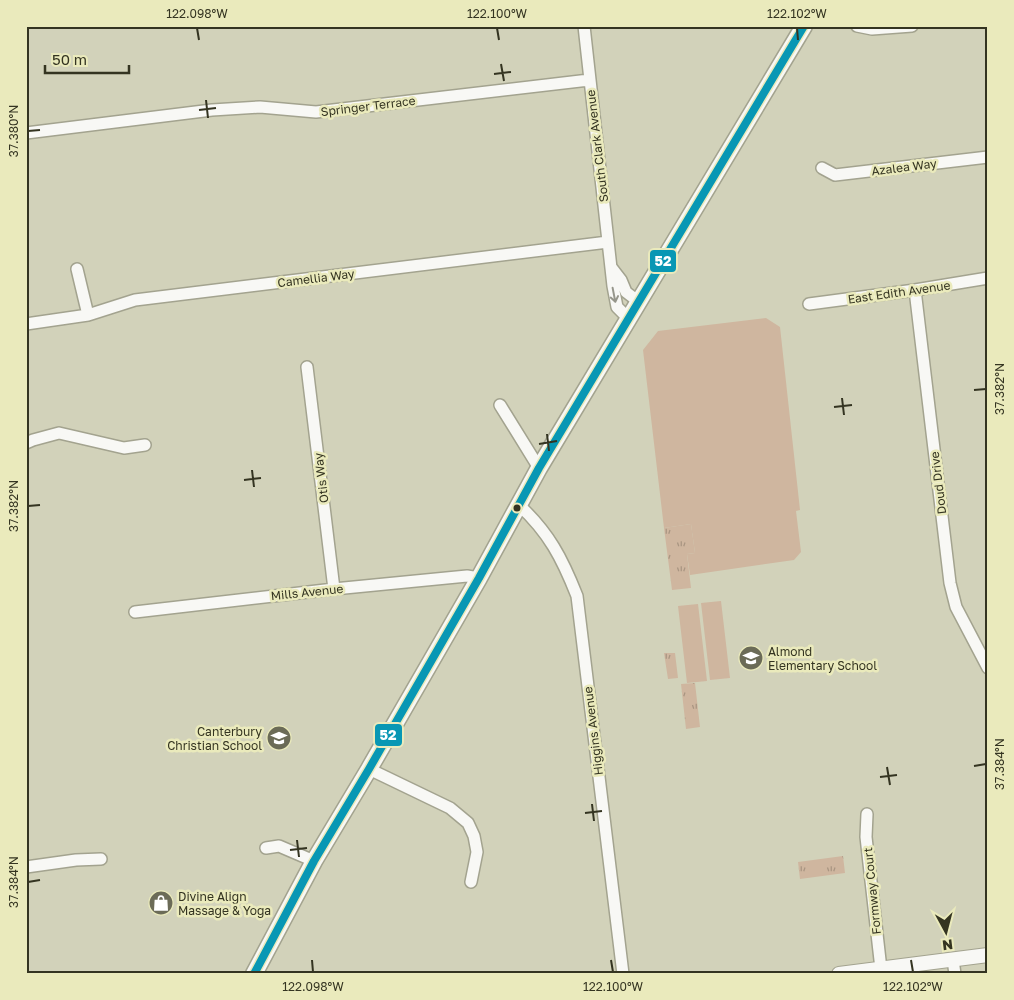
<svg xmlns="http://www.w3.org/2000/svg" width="1014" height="1000" font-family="'Golos Text',sans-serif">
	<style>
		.grass { fill: #cfb69f }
		.park { fill: url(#park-tufts) }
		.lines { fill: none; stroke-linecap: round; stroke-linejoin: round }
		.minor-casing { stroke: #a3a38f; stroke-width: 14 }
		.tertiary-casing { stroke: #a3a38f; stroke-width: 16 }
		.secondary-casing { stroke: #a3a38f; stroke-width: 19 }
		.minor { stroke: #f8f8f5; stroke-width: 11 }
		.tertiary { stroke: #f8f8f5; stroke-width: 14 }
		.secondary { stroke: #f8f8f5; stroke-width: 16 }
		.bus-1-casing { stroke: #eaeabc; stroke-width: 11 }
		.bus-1 { stroke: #0897b4; stroke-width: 8 }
		.oneway { stroke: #96968b }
		.ticks { fill: none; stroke: #343421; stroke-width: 2 }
		.bus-dot { fill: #343421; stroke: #eaeabc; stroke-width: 2 }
		.labels { text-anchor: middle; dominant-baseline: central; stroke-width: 5; stroke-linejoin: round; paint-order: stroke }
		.street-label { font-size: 12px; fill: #343421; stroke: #eaeabc }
		.poi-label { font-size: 12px; fill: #343421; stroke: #eaeabc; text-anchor: start }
		.line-badge { stroke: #eaeabc; stroke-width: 2 }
		.badge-label { font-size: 14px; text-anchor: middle; font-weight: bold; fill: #fff }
		.neatline { fill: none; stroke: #343421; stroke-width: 2 }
		.ticks-label { font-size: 12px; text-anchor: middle; fill: #343421 }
	</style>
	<defs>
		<pattern id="park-tufts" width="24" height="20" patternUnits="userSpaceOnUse" patternTransform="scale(1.25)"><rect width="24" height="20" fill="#cfb69f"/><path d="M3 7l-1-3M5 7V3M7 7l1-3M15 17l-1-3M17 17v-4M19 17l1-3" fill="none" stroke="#a99581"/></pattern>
	</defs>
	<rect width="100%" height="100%" fill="#d2d2ba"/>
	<path class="grass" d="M766,318l14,9 20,183 -4,1 5,41 -7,8 -104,15 -3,-21 8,-1 -4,-29 -27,4 -21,-178 15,-19z
		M721,601l9,77 -20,2 -9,-77z
		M698,604l9,77 -20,2 -9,-77z"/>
	<path class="park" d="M691,524l4,29 -8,1 4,34 -19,2 -8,-62z
		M664,653h11l3,25 -10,1z
		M695,683l5,44 -14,2 -5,-45z
		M843,856l2,17 -45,6 -2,-17z"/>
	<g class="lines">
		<defs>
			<path id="minor" d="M584,26l29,260 4,21 12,12
				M857,26l15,3 40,-3
				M26,133l186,-23 48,-3 56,5 273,-32
				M822,168l13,7 153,-18
				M611,267l10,13 5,12 13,10
				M77,269l11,46
				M915,290l35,293 6,24 32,61
				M809,304l106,-14 73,-12
				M26,324l62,-9 47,-15 473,-58
				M307,367l27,222
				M500,405l39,63
				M26,443l7,-3 26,-7 65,15 21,-3
				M519,505c30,28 43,53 58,91l46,378
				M135,612l199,-23 133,-13 12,2
				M369,769l81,39 18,15 6,13 3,16 -6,30
				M867,814l-1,23 15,132
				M266,848l13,-2 35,15
				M26,867l50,-7 25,-1
				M953,960l2,14"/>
			<path id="tertiary" d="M839,974l149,-19"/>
			<path id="secondary" d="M254,974l60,-113 55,-92 110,-191 60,-110 265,-442"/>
		</defs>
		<use href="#minor" class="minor-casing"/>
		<use href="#tertiary" class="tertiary-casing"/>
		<use href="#secondary" class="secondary-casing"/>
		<use href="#minor" class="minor"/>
		<use href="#tertiary" class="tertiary"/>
		<use href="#secondary" class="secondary"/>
		<defs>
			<path id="bus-1" d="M254,974l60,-113 55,-92 110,-191 60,-110 265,-442"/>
		</defs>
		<use href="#bus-1" class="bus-1-casing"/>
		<use href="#bus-1" class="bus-1"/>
	</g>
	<defs><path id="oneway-shaft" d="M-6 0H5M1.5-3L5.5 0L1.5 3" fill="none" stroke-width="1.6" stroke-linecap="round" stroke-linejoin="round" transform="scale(1.25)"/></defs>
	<use class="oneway" href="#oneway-shaft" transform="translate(614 295) rotate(79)"/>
	<path class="ticks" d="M197,28l2,12M497,28l2,12M797,28l1,12M501,64l3,17M494,74l17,-2M206,100l2,18M199,110l17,-2M28,131l12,-1M974,390l12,-1M842,398l2,17M834,407l18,-2M547,434l2,17M539,444l18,-3M252,470l2,17M244,480l17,-2M28,506l12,-1M974,766l12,-2M887,767l3,18M880,777l17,-2M592,804l2,17M585,813l17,-2M297,840l2,17M290,850l17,-2M28,882l12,-2M312,960l1,12M611,960l2,12M911,960l2,12"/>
	<defs>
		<symbol id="school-disc" viewBox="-11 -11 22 22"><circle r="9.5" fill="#6b6b57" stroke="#eaeabc"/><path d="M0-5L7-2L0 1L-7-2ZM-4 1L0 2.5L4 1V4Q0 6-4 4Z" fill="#fff"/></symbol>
		<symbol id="shop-disc" viewBox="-11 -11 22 22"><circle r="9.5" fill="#6b6b57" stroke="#eaeabc"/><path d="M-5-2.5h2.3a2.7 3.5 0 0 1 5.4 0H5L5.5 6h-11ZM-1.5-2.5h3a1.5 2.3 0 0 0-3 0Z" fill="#fff"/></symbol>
	</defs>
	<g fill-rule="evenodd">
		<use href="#school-disc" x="737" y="644" width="28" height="28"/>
		<use href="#school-disc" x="265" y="724" width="28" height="28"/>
		<use href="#shop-disc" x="147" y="889" width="28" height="28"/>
	</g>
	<circle class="bus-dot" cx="517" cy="508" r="4.5"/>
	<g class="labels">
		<g class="street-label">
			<text transform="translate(368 106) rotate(-7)">Springer Terrace</text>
			<text transform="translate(597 146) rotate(-97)">South Clark Avenue</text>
			<text transform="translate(904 167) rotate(-7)">Azalea Way</text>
			<text transform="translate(316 278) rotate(-7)">Camellia Way</text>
			<text transform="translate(899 292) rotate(-8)">East Edith Avenue</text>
			<text transform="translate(321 478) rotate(-97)">Otis Way</text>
			<text transform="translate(938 483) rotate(-97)">Doud Drive</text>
			<text transform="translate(307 592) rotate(-6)">Mills Avenue</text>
			<text transform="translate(593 731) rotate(-97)">Higgins Avenue</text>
			<text transform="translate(872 891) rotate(-96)">Formway Court</text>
		</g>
		<g class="poi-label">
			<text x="768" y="651">Almond<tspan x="768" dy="14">Elementary School</tspan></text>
			<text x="262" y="731" text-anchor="end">Canterbury<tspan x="262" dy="14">Christian School</tspan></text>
			<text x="178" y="896">Divine Align<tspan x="178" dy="14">Massage &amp; Yoga</tspan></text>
		</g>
	</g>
	<g class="line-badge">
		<rect x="649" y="249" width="28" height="24" rx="5" fill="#0897b4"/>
		<rect x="374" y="723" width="29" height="24" rx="5" fill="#0897b4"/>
	</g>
	<g class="badge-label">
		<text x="663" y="266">52</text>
		<text x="388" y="740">52</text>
	</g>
	<rect width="1014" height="1000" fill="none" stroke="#eaeabc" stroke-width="55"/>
	<g transform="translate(946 932) rotate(173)" stroke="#eaeabc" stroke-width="4" paint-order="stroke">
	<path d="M0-4L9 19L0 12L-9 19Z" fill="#343421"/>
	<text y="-8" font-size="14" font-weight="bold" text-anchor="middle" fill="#343421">N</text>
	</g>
	<path d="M45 65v8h84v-8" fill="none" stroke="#343421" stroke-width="2.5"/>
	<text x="52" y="65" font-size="15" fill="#343421" stroke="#eaeabc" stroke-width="4" paint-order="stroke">50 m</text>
	<rect x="28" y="28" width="958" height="944" class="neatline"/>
	<g class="ticks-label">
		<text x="197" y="18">122.098°W</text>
		<text x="497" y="18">122.100°W</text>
		<text x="797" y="18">122.102°W</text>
		<text transform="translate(14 131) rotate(-90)" y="4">37.380°N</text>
		<text transform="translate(1000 389) rotate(-90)" y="4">37.382°N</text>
		<text transform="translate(14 506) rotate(-90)" y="4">37.382°N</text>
		<text transform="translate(1000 764) rotate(-90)" y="4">37.384°N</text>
		<text transform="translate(14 882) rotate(-90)" y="4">37.384°N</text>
		<text x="313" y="991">122.098°W</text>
		<text x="613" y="991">122.100°W</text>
		<text x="913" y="991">122.102°W</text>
	</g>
</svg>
